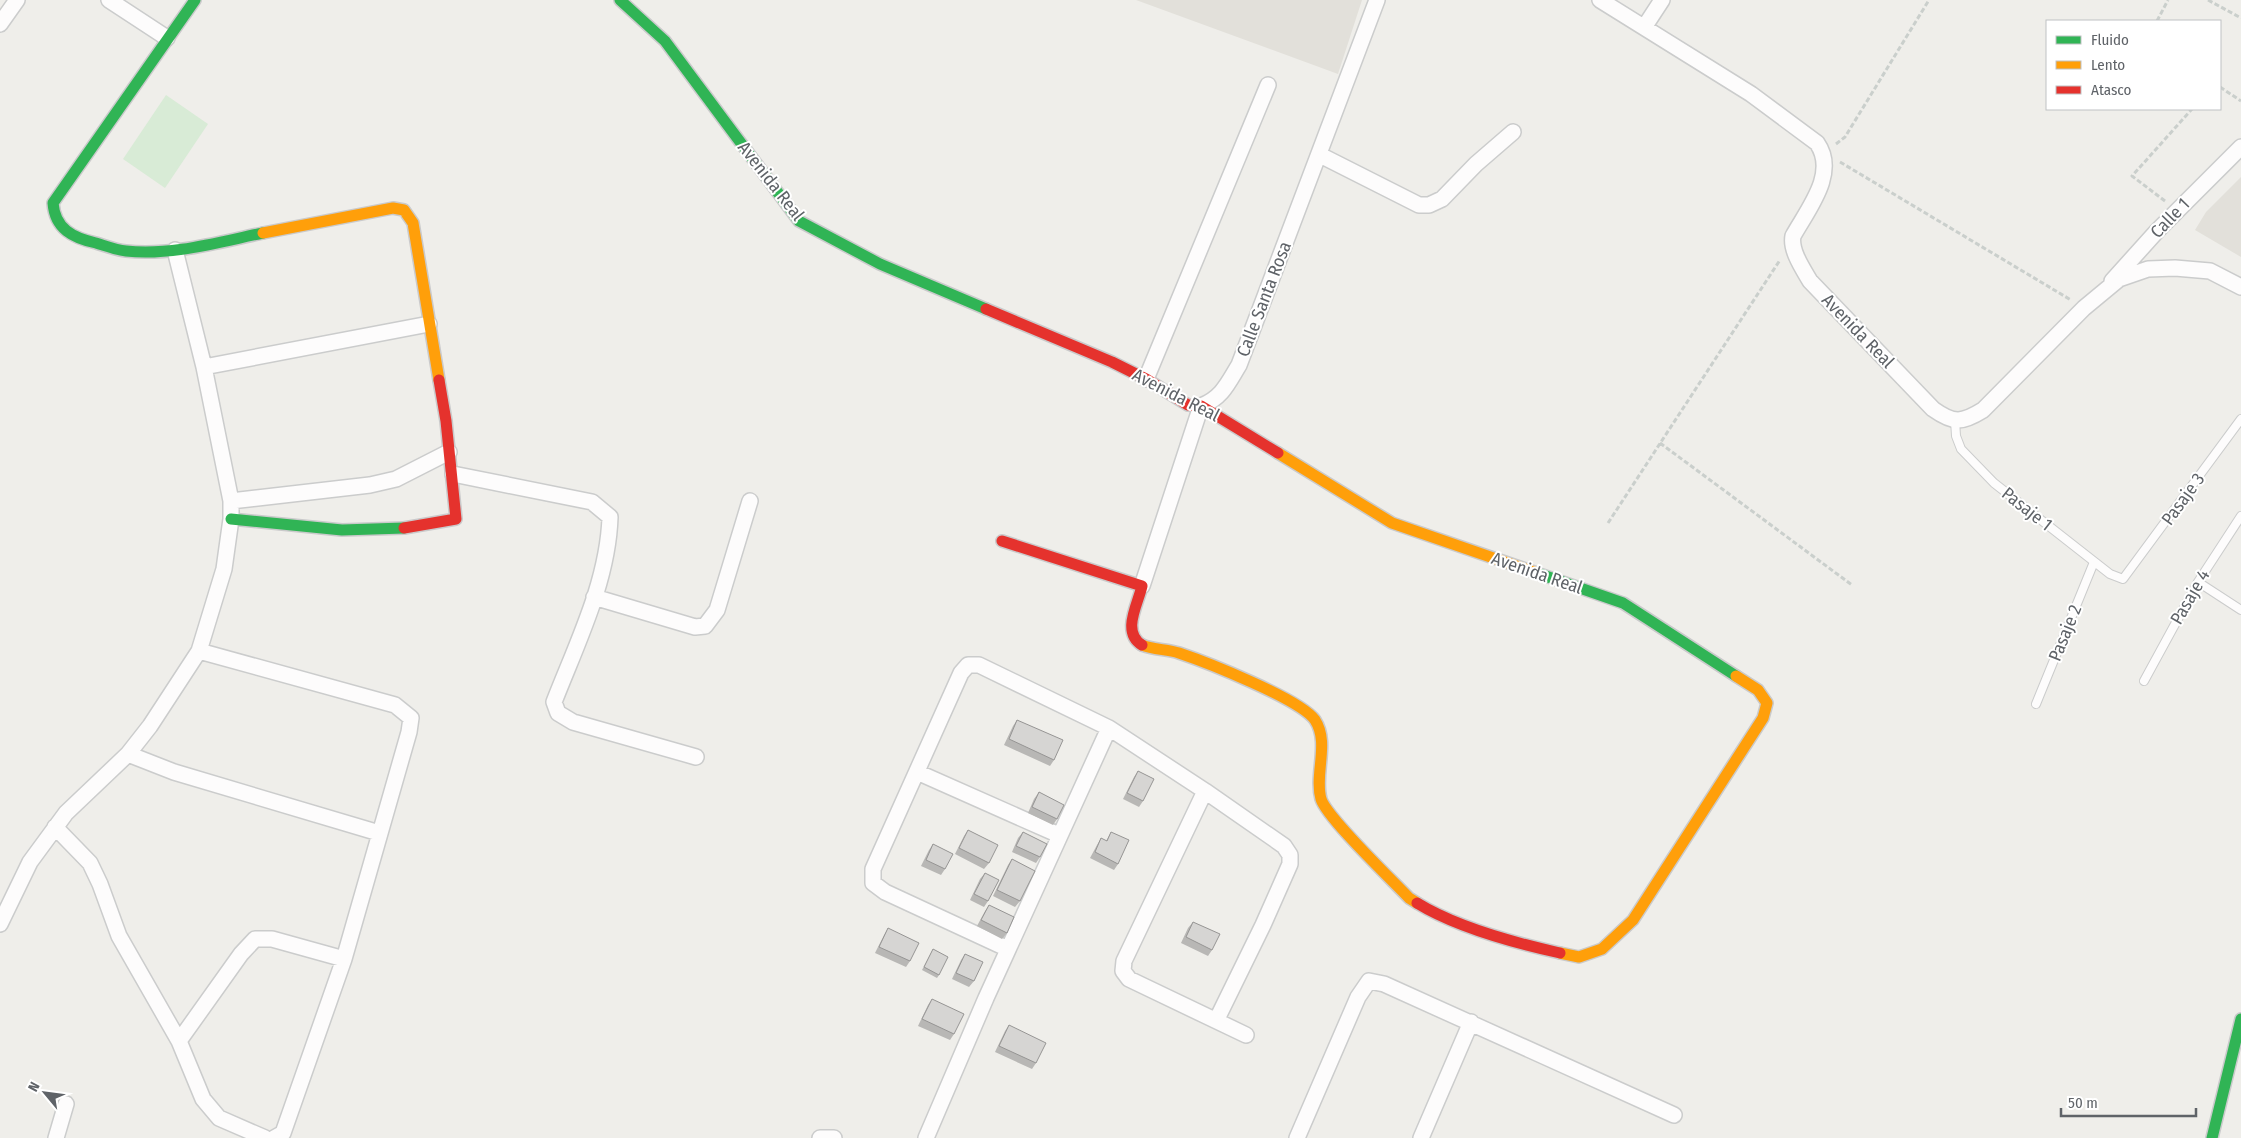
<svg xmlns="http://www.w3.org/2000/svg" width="2241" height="1138" font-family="'Fira Sans Condensed',sans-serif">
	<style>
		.education { fill: #e2e0da }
		.green { fill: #d8ebd6 }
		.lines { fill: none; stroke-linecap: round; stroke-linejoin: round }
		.lane-casing { stroke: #cbcccc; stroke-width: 10 }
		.street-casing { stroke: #cbcccc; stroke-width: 18 }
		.fast-casing { stroke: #cacacb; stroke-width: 14 }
		.slow-casing { stroke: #cacacb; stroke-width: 14 }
		.jam-casing { stroke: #cacacb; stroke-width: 14 }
		.path { stroke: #cacfcc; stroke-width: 3; stroke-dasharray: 5 2.5; stroke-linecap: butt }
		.lane { stroke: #fdfcfc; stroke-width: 8 }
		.street { stroke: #fdfcfc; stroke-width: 15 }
		.fast { stroke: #30b455; stroke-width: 11 }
		.slow { stroke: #ff9f0a; stroke-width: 11 }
		.jam { stroke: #e5322d; stroke-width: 11 }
		.wall { fill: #b8b7b5 }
		.building { fill: #d6d5d3; stroke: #969594 }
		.labels { text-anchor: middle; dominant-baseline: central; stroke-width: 4; stroke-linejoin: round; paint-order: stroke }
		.street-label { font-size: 18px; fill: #5f6368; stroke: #fff }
	</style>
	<rect width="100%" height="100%" fill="#efeeea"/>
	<path class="education" d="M1136,0h226l-24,74z
		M2241,177v80l-46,-27 11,-18z"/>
	<path class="green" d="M166,95l42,29 -43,64 -42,-29z"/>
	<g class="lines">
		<defs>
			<path id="lane" d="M1955,420l1,16 5,13 33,34 116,91 13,5 118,-160
				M2198,582l43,28
				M2144,681l54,-99 43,-66
				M2036,704l58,-142"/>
			<path id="street" d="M109,0l58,38
				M1600,0l151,94 66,49c21,30 -9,66 -24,93 -3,14 10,33 17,45l123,128c21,15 29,14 50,1l101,-102 35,-29 29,-10 27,-1 35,3 31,16
				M0,24l17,-24
				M1645,26l17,-26
				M1320,155l99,50h10l13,-6 34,-35 37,-32
				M2112,281l45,-50 84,-84
				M204,367l225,-43
				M1146,379l122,-294
				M453,474l139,28 18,15c-2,64 -33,126 -56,185l4,11 15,9 123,35
				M231,501l139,-16 26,-6 53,-27
				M1142,586l59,-180c21,-8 27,-23 38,-41l138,-365
				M594,597l101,30 10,-1 12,-16 33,-109
				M199,651l196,54 16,13 -2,14 -65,227 -61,174 -9,5
				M128,754l46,18 205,61
				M917,772l142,63
				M1205,791l-81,170 -1,10 6,8 117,56
				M55,827l35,36 10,21 19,52 60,105 62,-87 14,-15h17l72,20
				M0,924l30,-62 36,-49 62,-59 22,-28 49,-75 25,-82 7,-50v-18l-27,-134 -29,-117
				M1008,949l-123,-57 -12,-9v-14l88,-196 7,-8h11l130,63 96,63 79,55 6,9v9l-27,61 -46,94
				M179,1041l24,58 16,19 46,20
				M56,1138l10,-34
				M820,1138h14
				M926,1138l60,-140 123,-270
				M1297,1138l61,-141 11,-16 15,3 290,131
				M1421,1138l50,-116"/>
			<path id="fast" d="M195,0l-142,203c2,26 20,35 43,40 10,3 20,7 30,8 45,5 93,-9 137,-18
				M620,0l45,41 134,180 81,43 106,45
				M231,519l111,11 62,-2
				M1537,573l86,30 113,73
				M2212,1138l29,-119"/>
			<path id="slow" d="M263,233l130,-25 11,2 9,13 26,157
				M1278,453l114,70 145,50
				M1142,645c12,5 25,4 37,8 27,9 121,46 136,67 15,23 -1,54 6,79 6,19 70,80 88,99l8,5
				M1560,953l19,4 23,-8 31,-29 130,-202 4,-15 -9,-13 -22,-14"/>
			<path id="jam" d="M986,309l126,53 34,17 42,26 13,1 77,47
				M404,528l52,-9 -10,-98 -7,-41
				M1002,541l140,45c-4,18 -21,46 0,59
				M1417,903c39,24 98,40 143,50"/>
		</defs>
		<use href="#lane" class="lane-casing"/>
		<use href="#street" class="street-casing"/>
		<use href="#fast" class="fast-casing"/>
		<use href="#slow" class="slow-casing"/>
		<use href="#jam" class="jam-casing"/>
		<path class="path" d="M2208,0l33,18
			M2157,21l11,-21
			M2220,87l21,14
			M1836,144l9,-7 84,-137
			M1840,162l231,138
			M2165,201l-33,-25 60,-67
			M1660,443l192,142
			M1608,523l172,-263"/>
		<use href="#lane" class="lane"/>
		<use href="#street" class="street"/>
		<use href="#fast" class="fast"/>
		<use href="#slow" class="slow"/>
		<use href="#jam" class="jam"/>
	</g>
	<path class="wall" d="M1017,720l37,40 -4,6 -46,-21 9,-19z
		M1138,771l5,30 -4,6 -16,-8 11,-22z
		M1039,792l18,27 -4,6 -25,-12 6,-14z
		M968,830l21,33 -5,6 -29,-15 9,-18z
		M1023,832l17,25 -4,6 -24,-11 6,-14z
		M1111,832l7,32 -4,6 -24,-12 7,-13 4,-7 5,3z
		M933,844l12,25 -4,6 -20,-9 8,-16z
		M1012,859l8,42 -5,6 -22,-11 15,-31z
		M985,873l3,28 -4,6 -14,-7 10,-21z
		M989,905l18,28 -5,6 -25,-13 8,-15z
		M1193,922l19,28 -4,6 -27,-13 7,-15z
		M888,928l22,33 -4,6 -31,-14 9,-18z
		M933,949l6,26 -2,3 -15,-8z
		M965,954l9,27 -5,6 -17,-8 9,-19z
		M932,999l22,35 -4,6 -32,-14 10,-21z
		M1009,1025l27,38 -4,6 -37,-17 10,-21z"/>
	<path class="building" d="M1017,720l46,20 -9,20 -45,-21z
		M1138,771l16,8 -11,22 -16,-8z
		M1039,792l25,13 -7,14 -25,-12z
		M968,830l30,15 -9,18 -30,-15z
		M1023,832l24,12 -7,13 -24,-11z
		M1111,832l18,8 -11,24 -23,-12 6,-14 6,3z
		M933,844l20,10 -8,15 -19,-9z
		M1012,859l23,12 -15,30 -23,-11z
		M985,873l14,7 -11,21 -14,-7z
		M989,905l25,12 -7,16 -26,-13z
		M1193,922l27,12 -8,16 -26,-13z
		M888,928l31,15 -9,18 -31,-14z
		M933,949l15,8 -9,18 -15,-8z
		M965,954l18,8 -9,19 -18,-8z
		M932,999l32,15 -10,20 -32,-15z
		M1009,1025l37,18 -10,20 -37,-17z"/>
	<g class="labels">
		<g class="street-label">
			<text transform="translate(771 181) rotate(52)">Avenida Real</text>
			<text transform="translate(2170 218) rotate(-46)">Calle 1</text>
			<text transform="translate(1264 299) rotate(-69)">Calle Santa Rosa</text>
			<text transform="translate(1858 331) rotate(46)">Avenida Real</text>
			<text transform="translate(1176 395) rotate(27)">Avenida Real</text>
			<text transform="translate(2183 499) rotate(-54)">Pasaje 3</text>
			<text transform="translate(2027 509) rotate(38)">Pasaje 1</text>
			<text transform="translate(1537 573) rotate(19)">Avenida Real</text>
			<text transform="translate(2190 597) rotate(-60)">Pasaje 4</text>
			<text transform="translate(2065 633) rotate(-68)">Pasaje 2</text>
		</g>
	</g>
	<rect x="2046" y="20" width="175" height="90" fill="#ffffff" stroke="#bfc1c3"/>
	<rect x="2056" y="36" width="25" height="8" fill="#30b455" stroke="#bfc1c3"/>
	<text x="2091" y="45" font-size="15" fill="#5f6368">Fluido</text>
	<rect x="2056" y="61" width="25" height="8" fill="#ff9f0a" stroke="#bfc1c3"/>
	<text x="2091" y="70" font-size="15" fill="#5f6368">Lento</text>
	<rect x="2056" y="86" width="25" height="8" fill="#e5322d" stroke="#bfc1c3"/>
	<text x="2091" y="95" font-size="15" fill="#5f6368">Atasco</text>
	<g transform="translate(45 1093) rotate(299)" stroke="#ffffff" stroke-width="4" paint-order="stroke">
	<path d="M0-4L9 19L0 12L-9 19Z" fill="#5f6368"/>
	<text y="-8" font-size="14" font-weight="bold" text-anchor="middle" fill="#5f6368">N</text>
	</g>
	<path d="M2061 1108v8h135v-8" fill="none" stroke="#5f6368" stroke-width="2.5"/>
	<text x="2068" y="1108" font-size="15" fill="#5f6368" stroke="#ffffff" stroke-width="4" paint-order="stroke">50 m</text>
</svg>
